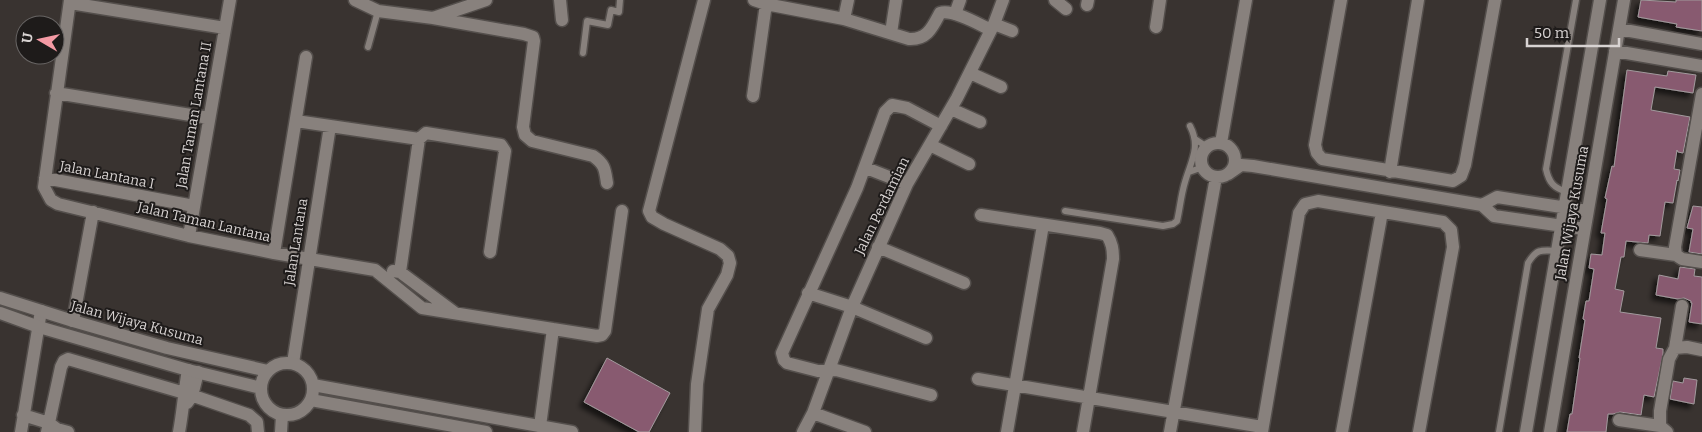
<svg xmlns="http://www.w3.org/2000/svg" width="1702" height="432" font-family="Bitter,serif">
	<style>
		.building { fill: #885a6f; stroke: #a29a9d; filter: url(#shadow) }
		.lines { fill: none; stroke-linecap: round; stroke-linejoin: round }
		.lane-casing { stroke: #544f4c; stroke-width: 9 }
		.street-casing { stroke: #544f4c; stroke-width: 15 }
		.secondary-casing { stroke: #544f4c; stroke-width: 15 }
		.lane { stroke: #88817d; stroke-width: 6 }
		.street { stroke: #88817d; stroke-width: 12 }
		.secondary { stroke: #88817d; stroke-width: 12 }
		.labels { text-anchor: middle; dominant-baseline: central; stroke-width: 4; stroke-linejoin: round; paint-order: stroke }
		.street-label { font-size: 14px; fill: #d8d3d2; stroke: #1e1b1a }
	</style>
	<defs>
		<filter id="shadow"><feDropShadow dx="-4.5" dy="4.5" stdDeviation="2.5" flood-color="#0009"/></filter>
	</defs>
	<rect width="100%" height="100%" fill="#393330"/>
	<path class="building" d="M1641,0l35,2v-2h26v31l-26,-4 1,-3 -39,-7z
		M1627,70l40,6 1,-5 28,4 -3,18 -38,-6 -4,23 39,7 -7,36 -5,-1 -1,-2 -3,19 6,1 -2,11 -1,-1 -4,23 -8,-1 -5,34 -11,-1 -1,8 -22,-2 -2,16h-3l-6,32 9,2 -4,21 41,6 -5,30 7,1v5l-9,43 -10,-2 -3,20 -21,-3 -7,2h-5l-2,18h-39l3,-18h2l8,-56h-1l6,-38 -2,-1 3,-18h3l5,-32 -5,-1 2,-14 11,1 3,-22h-4l6,-34 -2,-1 7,-32 2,1z
		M1693,206l9,1v47l-13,-2 4,-23 -6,-1z
		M1680,267l15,2 -1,7 8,1v47l-13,-2 3,-19h-1v-2l-7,-3 -6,1 -22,-4 3,-20 19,4z
		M607,358l63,35 -21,39h-10l-55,-30z
		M1684,378l13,2 -3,24 -24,-5 3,-18 10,2z"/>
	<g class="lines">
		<defs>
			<path id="lane" d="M368,47l10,-36
				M583,53l4,-32 21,4 3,-15 8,2 1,-12
				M1195,139l12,8
				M1189,172l14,-5
				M1567,192c-13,-4 -18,-9 -21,-23l30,-169
				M1065,211l98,15 10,-2 4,-3c3,-13 4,-26 8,-39 6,-21 16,-35 5,-56
				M1499,432l29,-169c9,-15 14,-13 30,-12"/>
			<path id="street" d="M70,0l-26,187 7,13 7,4 131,32 85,17 101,17 47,38 175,28 5,-1 3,-4 17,-120
				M355,0l23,11 55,7 91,16 9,3 1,4 -11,86 2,8 7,6 61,15c12,8 12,14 14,27
				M560,0l2,20
				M754,0l12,4 78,15 65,20c18,1 23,-11 31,-26 13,-4 38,11 51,17
				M1055,0l11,9
				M1341,0l-26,145 2,8 5,6 131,22 8,-5 4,-11 30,-165
				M70,3l155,25
				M1087,5l1,-5
				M955,14l5,-14
				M433,18l53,-18
				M844,19l4,-19
				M994,24l18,7
				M1156,27l4,-27
				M1619,29l83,15
				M891,33l5,-33
				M1615,51l87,15
				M970,73l31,14
				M56,93l153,25
				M753,96l13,-92
				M951,109l29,13
				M296,121l123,18 7,-6 75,12 4,6 -15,101
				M1201 160a17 17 0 1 1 34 0a17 17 0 1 1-34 0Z
				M1221,143l25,-143
				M930,145l39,19
				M866,168l41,16
				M1390,172l28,-172
				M1228,174l13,-9 12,1 229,39 12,11 90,13
				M45,178l149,28
				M1482,205l15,-8 90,14
				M981,215l119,18 7,2c5,8 6,14 6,24l-30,173
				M189,236l41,-236
				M878,247l86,36
				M1640,250l36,5 6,4 20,3
				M274,253l32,-196
				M1676,255l-1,-8 27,-153
				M393,271l7,1 55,41
				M400,272l19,-133
				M808,293l44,14 74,31
				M73,321l20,-109
				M1675,348l12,-1 15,3
				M293,363l37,-237
				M978,379l284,48
				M931,395l-95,-25 -18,1 -31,-8 -3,-3 -2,-7 75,-165 28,-76 7,-7 15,3 34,18
				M187,403l5,-7 6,-24
				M813,413l52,19
				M23,415l26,8 8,6 11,3
				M1619,420l41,6 7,6
				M540,426l13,-97
				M1660,426v-15l9,-52 6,-11 7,-42
				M21,432l20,-121
				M47,432l14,-65 3,-6 4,-2 120,35 61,21 8,7 1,10
				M179,432c4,-21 5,-41 9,-62
				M281,432l1,-17
				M695,432l2,-48 11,-75 19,-34 3,-12 -2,-7 -8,-7 -56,-25 -12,-7 -3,-6 55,-211
				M803,432l10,-19 39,-106 55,-123 50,-86 37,-74 9,-24
				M1007,432l36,-207
				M1170,432l46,-255
				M1262,432l37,-219 6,-9 13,-3 125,21 8,8 2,17 -34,185
				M1342,432l40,-220
				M1526,432l74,-432
				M1550,432l74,-432"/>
			<path id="secondary" d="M0,298l73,23 94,27 101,23
				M0,313l39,14 149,43 73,18
				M261 389a26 26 0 1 1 52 0a26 26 0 1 1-52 0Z
				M313,385l259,47
				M311,400l175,32"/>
		</defs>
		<use href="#lane" class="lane-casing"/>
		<use href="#street" class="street-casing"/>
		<use href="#secondary" class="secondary-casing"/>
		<use href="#lane" class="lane"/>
		<use href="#street" class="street"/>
		<use href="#secondary" class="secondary"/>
	</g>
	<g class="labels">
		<g class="street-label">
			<text transform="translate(194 115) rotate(-80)">Jalan Taman Lantana II</text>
			<text transform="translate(107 175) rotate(11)">Jalan Lantana I</text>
			<text transform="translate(882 206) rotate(-64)">Jalan Perdamian</text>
			<text transform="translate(1572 213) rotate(-80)">Jalan Wijaya Kusuma</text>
			<text transform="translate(204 222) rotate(13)">Jalan Taman Lantana</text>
			<text transform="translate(296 242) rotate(-81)">Jalan Lantana</text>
			<text transform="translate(137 323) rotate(15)">Jalan Wijaya Kusuma</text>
		</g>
	</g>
	<g transform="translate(40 40) rotate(279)"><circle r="24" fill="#1e1b1a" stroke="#686564"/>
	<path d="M0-4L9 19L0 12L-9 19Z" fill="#f49aa4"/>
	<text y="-8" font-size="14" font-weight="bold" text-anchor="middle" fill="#d8d3d2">U</text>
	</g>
	<path d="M1527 38v8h92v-8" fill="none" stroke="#d8d3d2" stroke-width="2.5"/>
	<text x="1534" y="38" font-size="15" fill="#d8d3d2" stroke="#1e1b1a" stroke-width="4" paint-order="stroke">50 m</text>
</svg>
